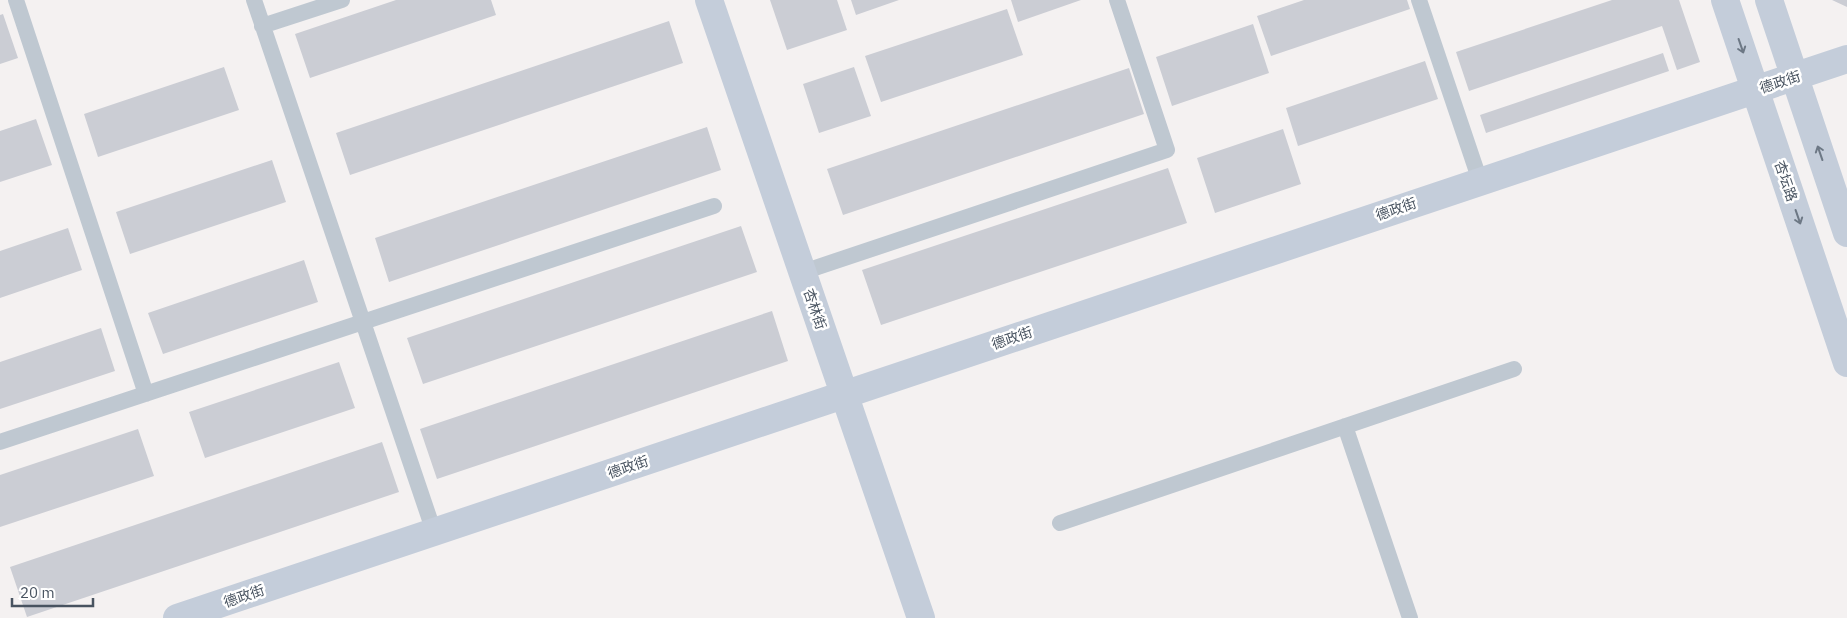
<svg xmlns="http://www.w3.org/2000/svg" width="1847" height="618" font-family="'IBM Plex Sans','Noto Sans SC',sans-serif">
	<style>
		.building { fill: #cbcdd4 }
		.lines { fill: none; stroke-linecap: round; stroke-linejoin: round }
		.lane { stroke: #bfc8d1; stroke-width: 16 }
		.secondary { stroke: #c4cdda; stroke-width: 28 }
		.oneway { stroke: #6d7885 }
		.labels { text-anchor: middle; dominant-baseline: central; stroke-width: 5; stroke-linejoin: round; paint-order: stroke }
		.street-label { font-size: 14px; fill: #485360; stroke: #fff }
	</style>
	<rect width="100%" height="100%" fill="#f4f1f1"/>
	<path class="building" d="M396,0h95l5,15 -186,63 -15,-44z
		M770,0h67l10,30 -60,20z
		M851,0h48l-43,15z
		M1011,0h70l-63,22z
		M1304,0h103l3,9 -139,47 -14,-40z
		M1612,0h67l21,62 -23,8 -15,-44 -193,65 -13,-39z
		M1832,0h15v7z
		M1007,9l16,46 -142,47 -16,-46z
		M3,14l15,44 -18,6v-49z
		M669,21l14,42 -333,112 -14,-42z
		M1253,24l16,49 -97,33 -16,-49z
		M1663,53l6,18 -183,62 -6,-18z
		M1425,61l13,38 -140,47 -12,-38z
		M224,67l15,43 -141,47 -14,-43z
		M854,67l17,49 -52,17 -16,-49z
		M1129,68l15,46 -301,101 -16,-46z
		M36,119l16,46 -52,17v-51z
		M707,127l14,43 -332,112 -14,-44z
		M1283,129l18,55 -86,29 -18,-55z
		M272,160l14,42 -156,52 -14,-42z
		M1168,168l19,55 -306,102 -19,-55z
		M741,226l16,46 -334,112 -16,-46z
		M68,228l14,42 -82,28v-47z
		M304,260l14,42 -155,52 -15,-41z
		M772,311l16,50 -351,118 -17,-50z
		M101,328l14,43 -115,38v-47z
		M339,362l16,46 -150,50 -16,-46z
		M138,429l16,47 -154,51v-52z
		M382,442l17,50 -372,125 -17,-50z"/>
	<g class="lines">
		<path class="lane" d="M16,0l130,394
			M254,0l180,532
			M1419,0l61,181
			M262,26l80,-26
			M803,272l364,-122 -50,-150
			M1345,426l65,192
			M0,442l714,-236
			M1060,523l454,-154"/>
		<path class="secondary" d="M709,0l212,618
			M1725,0l122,363
			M1769,0l78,233
			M177,618l1670,-559"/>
	</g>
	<defs><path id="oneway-shaft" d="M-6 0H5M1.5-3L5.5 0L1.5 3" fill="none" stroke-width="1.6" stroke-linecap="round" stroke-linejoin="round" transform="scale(1.25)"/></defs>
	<g class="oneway">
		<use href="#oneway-shaft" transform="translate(1741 46) rotate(71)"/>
		<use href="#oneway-shaft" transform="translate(1820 153) rotate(-109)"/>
		<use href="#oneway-shaft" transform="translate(1798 217) rotate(71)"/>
	</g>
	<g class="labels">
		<g class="street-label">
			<text transform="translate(1780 82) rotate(-18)">德政街</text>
			<text transform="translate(1786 181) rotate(71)">杏坛路</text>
			<text transform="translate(1396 209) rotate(-19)">德政街</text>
			<text transform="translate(815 309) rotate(71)">杏林街</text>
			<text transform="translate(1012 338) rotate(-19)">德政街</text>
			<text transform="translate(628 467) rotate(-19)">德政街</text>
			<text transform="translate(244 596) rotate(-19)">德政街</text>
		</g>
	</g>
	<path d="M12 598v8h81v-8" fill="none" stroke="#485360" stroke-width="2.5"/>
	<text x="20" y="598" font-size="15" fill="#485360" stroke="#ffffff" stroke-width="4" paint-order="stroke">20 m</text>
</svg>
